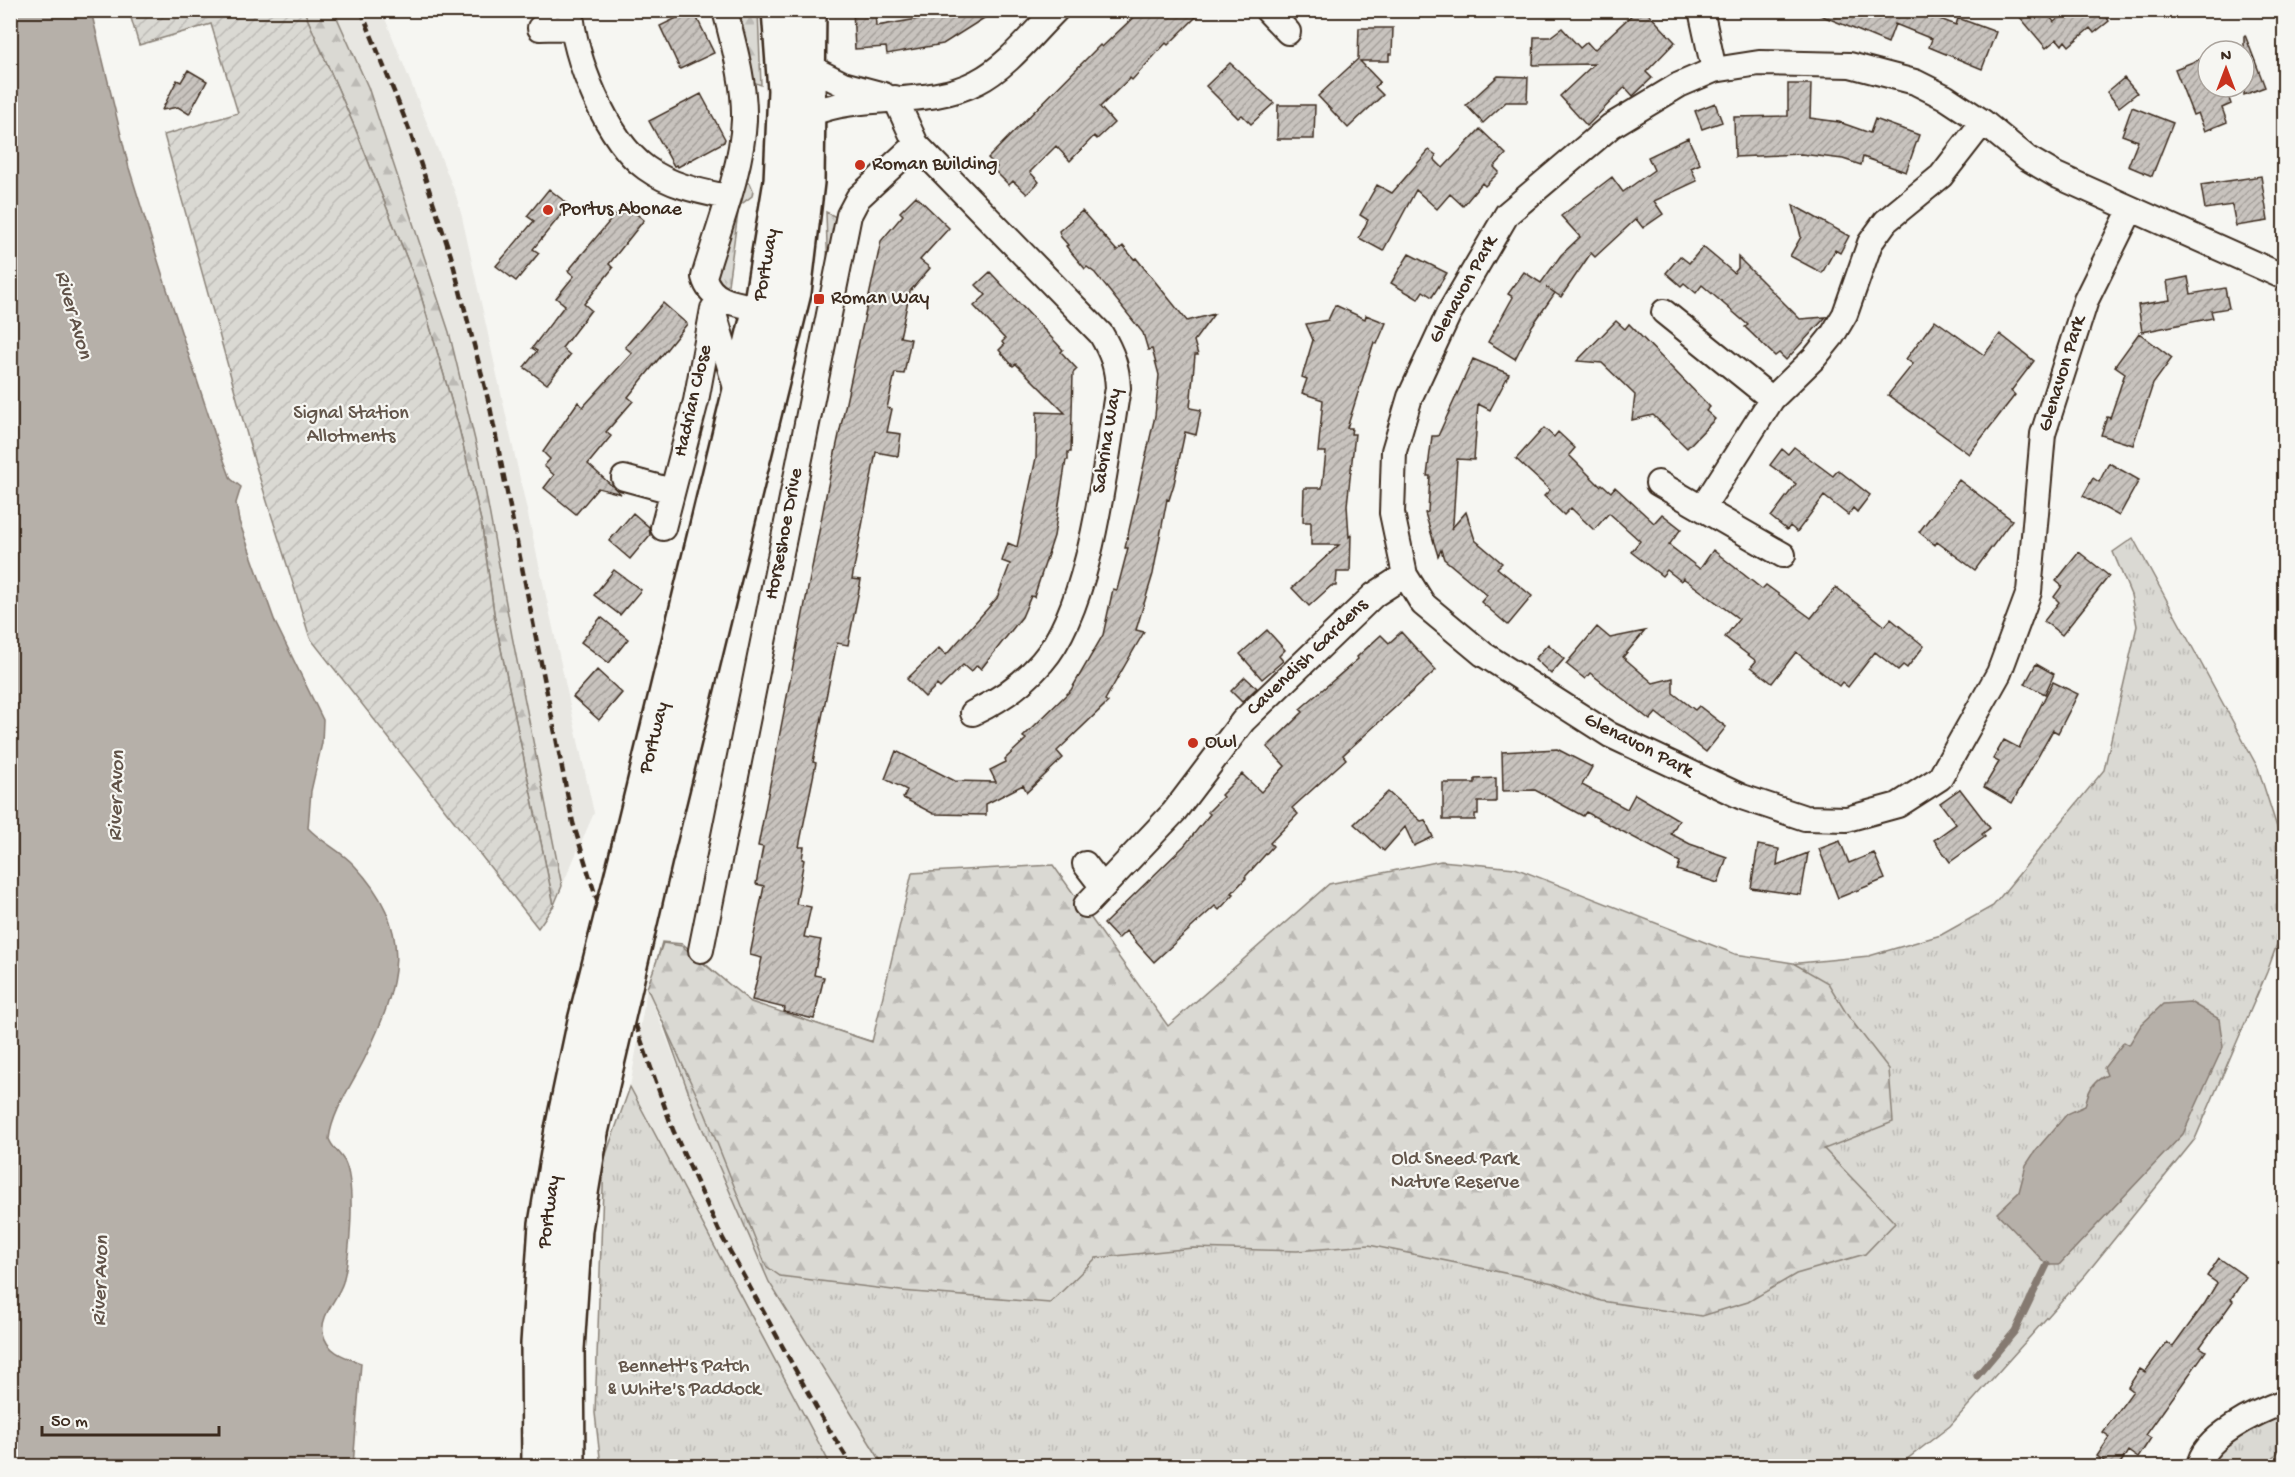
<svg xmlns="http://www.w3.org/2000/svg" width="2295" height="1477" font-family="'Gochi Hand',sans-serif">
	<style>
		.built { fill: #e8e7e2 }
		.grass { fill: url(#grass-tufts); stroke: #8a8278; stroke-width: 1.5 }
		.forest { fill: url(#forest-firs); stroke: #8a8278; stroke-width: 1.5 }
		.garden { fill: url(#garden-furrows); stroke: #8a8278; stroke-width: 1.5 }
		.water { fill: #b6b0a9; stroke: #857a71; stroke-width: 1.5 }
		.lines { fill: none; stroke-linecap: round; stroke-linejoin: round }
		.stream { stroke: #857a71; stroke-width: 7 }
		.building { fill: url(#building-hatch); stroke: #3b2a1e; stroke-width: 1.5 }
		.minor-casing { stroke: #3b2a1e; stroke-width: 28 }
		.highway-casing { stroke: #3b2a1e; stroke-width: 38 }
		.minor { stroke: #f6f6f2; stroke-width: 24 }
		.highway { stroke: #f6f6f2; stroke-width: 33 }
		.rail { stroke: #3b2a1e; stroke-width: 4.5; stroke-dasharray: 9 4.5; stroke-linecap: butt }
		.highway-bridge-casing { stroke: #3b2a1e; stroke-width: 38; stroke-linecap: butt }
		.highway-bridge { stroke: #f6f6f2; stroke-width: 33 }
		.poi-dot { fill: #c8321e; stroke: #f6f6f2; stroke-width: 2 }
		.labels { text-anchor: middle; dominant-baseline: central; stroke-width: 4.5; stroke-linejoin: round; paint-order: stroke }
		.poi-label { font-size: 20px; fill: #3b2a1e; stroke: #f6f6f2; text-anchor: start }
		.street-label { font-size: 20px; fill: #3b2a1e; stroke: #f6f6f2 }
		.park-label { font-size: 20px; fill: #63564b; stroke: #f6f6f2 }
		.water-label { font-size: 21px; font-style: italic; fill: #605248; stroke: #f6f6f2 }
	</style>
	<defs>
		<pattern id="grass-tufts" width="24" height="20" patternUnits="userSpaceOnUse" patternTransform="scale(1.5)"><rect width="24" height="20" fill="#dad9d3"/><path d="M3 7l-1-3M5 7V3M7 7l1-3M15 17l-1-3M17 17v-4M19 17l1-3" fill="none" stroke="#bcbab5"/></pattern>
		<pattern id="forest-firs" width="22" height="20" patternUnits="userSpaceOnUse" patternTransform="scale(1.5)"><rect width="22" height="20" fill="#dad9d3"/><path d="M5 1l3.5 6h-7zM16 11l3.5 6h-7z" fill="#bcbab5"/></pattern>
		<pattern id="garden-furrows" width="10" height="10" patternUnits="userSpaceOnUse" patternTransform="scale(1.5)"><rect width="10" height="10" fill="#dad9d3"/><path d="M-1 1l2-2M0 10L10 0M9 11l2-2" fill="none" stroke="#bcbab5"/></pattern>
		<pattern id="building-hatch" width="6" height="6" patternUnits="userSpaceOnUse" patternTransform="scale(1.5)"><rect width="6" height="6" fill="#c8c3be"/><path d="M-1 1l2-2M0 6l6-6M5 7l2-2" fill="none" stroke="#a49f9a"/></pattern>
	</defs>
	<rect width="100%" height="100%" fill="#f6f6f2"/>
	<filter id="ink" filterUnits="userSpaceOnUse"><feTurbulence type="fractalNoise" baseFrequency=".0167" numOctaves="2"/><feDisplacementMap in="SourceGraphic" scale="12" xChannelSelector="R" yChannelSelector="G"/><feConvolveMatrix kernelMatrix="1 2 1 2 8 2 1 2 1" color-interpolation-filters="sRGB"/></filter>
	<g filter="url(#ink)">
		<path class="built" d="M334,11h48l74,184 6,22 132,596 -32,73 -50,-250 -32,-175 -31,-129 -81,-245z
			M647,988l50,128 72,166 115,184h-53l-201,-379z"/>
		<path class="grass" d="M744,183h6l3,7 -1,6 -13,10 -12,86 -10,-6 -3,-25z
			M826,212l16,8 -14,58z
			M2133,538l125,230 26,81v76l-17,47 -72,167 -109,135 -136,152 -52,40h-1014l-115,-184 -72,-166 -47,-130 12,-44 21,2 65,58 122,39 141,-21 158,11 557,-77 53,11 90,-9 72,-21 52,-29 111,-136 33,-144 -6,-31 -18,-43z
			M630,1087l201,379h-230l-6,-53 9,-253z
			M2280,1414l4,3v28l-18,21h-60l4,-13z"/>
		<path class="forest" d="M304,11h30l34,76 81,245 31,129 32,175 50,250 -8,19 -59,-285 -14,-99 -23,-97 -39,-135 -64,-161z
			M738,11h20l3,74 -8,-3z
			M1441,861l74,7 220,86 58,9 35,20 20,33 41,53 4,53 -69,27 71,74 -30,31 -69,20 -48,28 -46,14 -101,-15 -48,-18 -184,-38 -72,6 -104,-3 -97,10 -46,45 -149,-12 -121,-15 -14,-10 -61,-153 -58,-125 16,-45 19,3 69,56 121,40 40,-169 141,-8 115,161 161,-142z"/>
		<path class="garden" d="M129,11h175l51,117 64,161 39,135 23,97 14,99 59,285 -16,23 -228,-290 -56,-178 -90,-325 74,-22 -27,-89 -72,21z"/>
		<path class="water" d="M10,11h81l38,157 36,115 54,164 12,32 10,8 -5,16 3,18 36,101 48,98 -1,23 -11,48 -3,37c13,14 32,22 46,37 62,65 46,121 10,195 -12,24 -32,52 -35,79 3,9 12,15 16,23 11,24 5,94 -2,120 -5,17 -23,33 -20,51 4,19 21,24 38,30l-8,103h-342z
			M2190,1002l29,17 4,28 -40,87 -124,131h-12l-50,-52 22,-21 7,-27 10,-15 31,-36 18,-8c3,-14 7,-25 22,-31l-3,-7 20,-26 5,3 12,-20 22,-21z"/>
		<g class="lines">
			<path class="stream" d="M1977,1376l38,-45 32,-66"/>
		</g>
		<path class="building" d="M693,10l21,43 -34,16 -20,-43z
			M853,10h22l1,16 59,-10 7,-6h55l-54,34 -56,10 -1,-7 -31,2z
			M1141,10h62l-35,35 -2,-2 -34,37 -2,-2 -30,29 14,16 -17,16 -3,-3 -24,25 -14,-15 -26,26 9,10 -12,12 -14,-13 -4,4 -15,-15 3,-3 -9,-9 112,-113 2,2z
			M1637,10h8l30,32 -29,30 6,6 -19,18 -8,-9 -38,39 -27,-30 34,-32 -61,1 1,-28h16l12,-9 18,20 7,-6 7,8z
			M1808,10h108l40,15 2,-7 38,14 -14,37 -53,-22 3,-8 -37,-15 -7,19z
			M2014,10h31l9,12 14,-12h43l-6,5 4,6 -15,12 -4,-5 -21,18 -4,-5 -3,4 -5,-6 -11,9z
			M1359,28h34l-1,26h-3v7h-29l20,21 -5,5 8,8 -35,33 -30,-32 40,-37z
			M2245,35l20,52 -21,8v-59z
			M2203,58l5,12v17h17l6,17 -9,4 5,14 -22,9 -7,-18 -5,2 -18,-46z
			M1230,63l44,40 -23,21 -9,-9 -4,3 -32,-32z
			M188,70l19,11 -18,33 -11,-7 -16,3 15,-30 4,2z
			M1498,76l30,1 -1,25h-21l-23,21 -17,-18z
			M2124,78l13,15 -18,14 -12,-15z
			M1788,84h23l-1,34 29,4 31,11 5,-14 44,16 -13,37 -43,-15 -2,8 -18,-6 -42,-5 -66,3 -1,-40 54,-1z
			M701,94l24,45 -1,3 -46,25 -1,-2 -3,1 -25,-45z
			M1715,103l7,19 -20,7 -7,-18z
			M1278,105h37l-1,34h-37z
			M2132,107l41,16 -21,53 -24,-10 10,-25 -16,-6z
			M1480,129l26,25 -12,13 5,5 -14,14 -3,-3 -19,23 -13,-12 -13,15 -21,-19 -33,61 -24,-13 9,-18 -8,-5 17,-30 15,8 37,-43 7,5 -2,4 9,9z
			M1688,138l12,26 -9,4 6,13 -43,20 9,13 -20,14 -7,-9 -41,38 -4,-4 -30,44 -15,-10 9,6 -23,33 -17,33 -27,-17 25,-45 -5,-3 16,-22 17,11 20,-28 19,-18 -19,-21 51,-39 11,15 31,-22 -6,-13z
			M2261,176l7,45 -32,5 -4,-21 -27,4 -4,-24z
			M549,189l20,16 -36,44 6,4 -23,28 -20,-15 38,-45 -7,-5z
			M916,196l33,32 -29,32 10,8 -20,23 -10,46 11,2 -7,35 -9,-1 -8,35 5,1 -5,23 14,2 -3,22 -22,-4 -24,127 9,1 -13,65 -11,-2 -24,119 3,1 -17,84h5l-2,12 2,1 -8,44 15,3 -7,30 17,3 -7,35 10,2 -10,42 -30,-7 1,-4 -33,-8 10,-42 -12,-3 14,-69 -8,-2 7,-37 -5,-1 69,-356 54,-249 22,-26 -3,-3z
			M624,204l20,16 -35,44 4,4 -29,36 7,6 -29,38 8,7 -23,29 -23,-17 13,-16 -5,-3 33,-43 -9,-7 18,-22 -6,-5z
			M1793,205l56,31 -9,17 -5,-3 -13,23 -32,-17 11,-19z
			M1082,211l35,40 6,-5 11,13 2,-1 51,63 27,-7 -20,27 4,14h-3l-5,53 11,2 -5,25 -11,-3 -11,52 -5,16 -2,-1 -14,75 -17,56 8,2 -39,68 3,2 -51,49 6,7 -36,34 -4,-7 -37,19v11l-52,-1 -31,-16 4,-8 -22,-11 11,-28 59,30 41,1 -6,-12 16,-8 -1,-3 21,-20 -3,-2 48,-47 32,-55 10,-46 4,1 11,-42h-3l30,-132 4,-41 -7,-26 -4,1 -5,-17 -48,-60 -8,-6 -2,2 -19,-23 2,-1 -7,-8 -2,-6z
			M1703,247l31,26 4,-5v-11l62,62 26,-2 -40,43 -7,-7 -4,3 -30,-29 3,-2 -46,-40 -6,8 -12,-10 -3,3 -15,-13 14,-17 9,7z
			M1409,254l38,19 -15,24 -9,-6 -5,8 -27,-16z
			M990,272l73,78 -2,2 16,17 -4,4 -2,79h-3v8h-2l-12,76 -20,61 -3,-1 -9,21 -41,52 -4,-4 -6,7 -8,-7 -23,23 -3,-3 -12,12 -18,-18 32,-31 7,7 51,-57 13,-34 -8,-3 6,-18 9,4 19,-89 1,-46 28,1 -49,-49 -3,2 -14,-16 5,-5 -2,-3 3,-3 -31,-33 12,-11 -10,-10z
			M2188,277l3,17 34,-6 4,20 -18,3 2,7 -71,14 -4,-27 32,-5 -3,-19z
			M663,303l24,21 -59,73 5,4 -27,31 5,4 -23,28 33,30 -23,-6 -22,26 -32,-26 10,-13 -10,-9 6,-7 -7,-7 35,-50 5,5 49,-54 -7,-6z
			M1335,305l30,14 1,-4 20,8 -9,21 -3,-2 -27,86h5l-1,6h4l-8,71 2,32 2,-2 -1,37h-13l-1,14h-5l-22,20 -17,-18 47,-43h-28v-23h-8l1,-34h18l4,-36h-8l5,-52 -21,-7 5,-14 -5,-2 11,-37 -7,-16 22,-4z
			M1935,320l49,35 16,-21 34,27 -23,30 4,4 -46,59 -81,-59 25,-31 -7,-5z
			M1616,321l9,8 4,-5 81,83 -4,4 9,8 -28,29 -34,-33 -21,5 3,-25 -33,-32 -25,-2z
			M2139,333l33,25 -19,26 -20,61 -32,-10 6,-18 3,1 15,-45 -10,-7z
			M1473,359l36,15 -19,36 -12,-6 -4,56 -17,-1 -4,64 -2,6 15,-17 9,28 27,23 -5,5 35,28 -24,29 -27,-23 6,-7 -43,-36 -3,-9 -3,6 -13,-43 3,-1 2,-36h-3l5,-40h6z
			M1544,428l10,9 4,-5 17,16 -6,7 31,31 2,-2 9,8 4,-5 39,36 8,-9 19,15 -12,16 31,24 13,-19 49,39 4,-4 45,33 25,-31 49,39 6,-7 33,27 -17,22 -4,-3 -5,5 -23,-18 -27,35 -6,-5 -3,4 -43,-34 -24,31 -21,-16 5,-6 -31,-24 14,-18 -56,-41 -2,3 -14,-11 -5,6 -31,-24 9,-11 -31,-28 -15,17 -23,-22 -7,7 -20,-19 6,-6 -34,-31z
			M1794,447l39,29 5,-6 32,25 -13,17 -4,-4 -5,7 -24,-19 -27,36 -7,-6 -3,4 -16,-13 25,-33 -26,-19 12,-16 6,5z
			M2109,463l30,17 -20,36 -36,-20 10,-18 6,4z
			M1959,480l53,40 -37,50 -38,-28 -2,3 -16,-13z
			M633,513l16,14 1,8 -20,24 -21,-18z
			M2079,552l30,24 -47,59 -18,-14 15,-19 -5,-5 8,-11 -6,-5z
			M614,570l27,20 -21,25 -26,-20z
			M601,617l27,22 -19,24 -28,-21z
			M1597,627l13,11 35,-7 -22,26 30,26 20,-5v15l22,17 4,-4 27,21 -20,25 -50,-39 -6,7 -60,-47 -5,6 -19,-15z
			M1267,630l18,20 -6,6 4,5 -21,18 -22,-25z
			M1401,632l35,38 -93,85 3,4 -54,49 6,6 -28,29 3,3 -28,31 1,1 -14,15 2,1 -15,16 -4,-4 -61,56 -28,-31 -8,8 -14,-15 80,-78 26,-32 -2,-2 15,-15 -2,-2 21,-21 19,18 24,-26 -18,-19 36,-35 -3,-3 58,-50 -1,-2 24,-22 8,8z
			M1548,644l16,15 -13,15 -16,-15z
			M2036,664l18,10 -9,20 -20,-10z
			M597,670l25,23 -23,27 -26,-23z
			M1245,677l12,11 -15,14 -11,-11z
			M2053,682l25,12 -20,39 -5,-3 -41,73 -28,-16 15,-25 -6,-3 11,-19 15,8z
			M1557,749l35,18 -10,18 45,24 8,-15 44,26 -8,14 19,10 37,13 -9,26 -41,-13 3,-8 -94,-50 -3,4 -48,-26 -32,1 -1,-39z
			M1496,778v24h-18v12h-3v6h-32v-37h32v-4z
			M1960,789l30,39 -8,6 3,3 -35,25 -16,-22 22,-16 -16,-21z
			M1388,792l33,29 4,-1 8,17 -19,9 -9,-19 -21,24 -30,-27z
			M1840,841l9,22 25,-10 11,26 -47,19 -19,-49z
			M1758,845l21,4 -2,16 31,-12 -7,42 -50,-7z
			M2219,1258l27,19 -15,22 2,2 -33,46 6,4 -60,84 5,3 -13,20 -10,-7 -10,16h-6l-15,-11 13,-19 -7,-5 30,-41 -5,-4 12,-18 5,3 22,-30 6,5 32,-44 12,-20 -10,-7z"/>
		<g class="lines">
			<defs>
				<path id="minor" d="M571,10c2,47 36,130 75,158 25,18 52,23 81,29
					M725,10c9,36 20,73 19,110 -2,49 -26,109 -40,157 7,26 34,27 56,31
					M1267,10l21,22
					M1701,10l13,60
					M540,28l32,-1
					M809,67l34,17 41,11
					M895,98l21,46 185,190c11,19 16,32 17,54 -13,75 -26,217 -76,274 -18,21 -44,39 -69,51
					M810,114c52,-22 118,-6 167,-32 30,-15 55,-48 79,-72
					M2131,209l-45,91 -43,134 -14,158 -30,81 -59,105 -42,27 -51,14 -42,-1 -63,-21 -132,-62 -127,-81 -60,-50 -18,-29 -13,-62 2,-62 16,-54 38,-82 59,-101 104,-88 68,-41 35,-15 45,-7 91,2 65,17 30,15 38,25 44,36 29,17 228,102
					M1664,312l108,87
					M714,313l23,78
					M624,478l48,13
					M1658,483l125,72
					M1703,507l69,-108 43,-42 17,-21 13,-22 25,-71 16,-22 55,-45 42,-54
					M663,528l33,-127 17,-92
					M1085,864l17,22
					M1086,905l88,-93 69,-91 131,-126 31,-20
					M701,950l148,-735 9,-17 58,-54
					M2199,1466c4,-29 59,-55 85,-64"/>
				<path id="highway" d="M629,847l131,-539 21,-127 4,-91 -6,-80
					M656,854l138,-562 13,-110 2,-172
					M539,1466l-1,-122 8,-120 16,-94
					M568,1466l-1,-117 8,-120 16,-97"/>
			</defs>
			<use href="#minor" class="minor-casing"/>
			<use href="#highway" class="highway-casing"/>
			<use href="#minor" class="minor"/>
			<use href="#highway" class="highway"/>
			<path class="rail" d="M361,10l48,119 42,127 39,151 83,416 63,203 37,104 48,105 101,183 30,48"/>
			<defs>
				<path id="highway-bridge" d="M562,1130l23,-109 44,-174
					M591,1132l65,-278"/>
			</defs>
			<use href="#highway-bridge" class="highway-bridge-casing"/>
			<use href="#highway-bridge" class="highway-bridge"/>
		</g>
	</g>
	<g class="poi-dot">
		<circle cx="860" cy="165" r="6"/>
		<circle cx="548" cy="210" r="6"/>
		<rect x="813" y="293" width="12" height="12" rx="3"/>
		<circle cx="1193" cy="743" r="6"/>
	</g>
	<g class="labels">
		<g class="poi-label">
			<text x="872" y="165">Roman Building</text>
			<text x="560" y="210">Portus Abonae</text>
			<text x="831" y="299">Roman Way</text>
			<text x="1205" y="743">Owl</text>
		</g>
		<g class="street-label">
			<text transform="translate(767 265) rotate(-80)">Portway</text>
			<text transform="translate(1464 290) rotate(-61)">Glenavon Park</text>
			<text transform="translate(2063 374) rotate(-73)">Glenavon Park</text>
			<text transform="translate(694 401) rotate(-77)">Hadrian Close</text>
			<text transform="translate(1108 441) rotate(-81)">Sabrina Way</text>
			<text transform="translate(785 534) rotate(-79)">Horseshoe Drive</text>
			<text transform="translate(1308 658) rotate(-44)">Cavendish Gardens</text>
			<text transform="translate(655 738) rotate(-76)">Portway</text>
			<text transform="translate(1638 746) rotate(27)">Glenavon Park</text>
			<text transform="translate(550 1212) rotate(-82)">Portway</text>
		</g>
		<g class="park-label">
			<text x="351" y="414">Signal Station<tspan x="351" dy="23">Allotments</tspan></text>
			<text x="1455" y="1160">Old Sneed Park<tspan x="1455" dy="23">Nature Reserve</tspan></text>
			<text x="684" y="1367">Bennett's Patch<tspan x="684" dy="23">&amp; White's Paddock</tspan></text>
		</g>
		<g class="water-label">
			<text transform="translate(72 315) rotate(74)">River Avon</text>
			<text transform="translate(118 796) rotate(-88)">River Avon</text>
			<text transform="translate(102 1281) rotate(-88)">River Avon</text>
		</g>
	</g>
	<rect width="2295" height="1477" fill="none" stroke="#f6f6f2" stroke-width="36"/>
	<rect x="18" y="18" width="2259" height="1441" fill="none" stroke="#3b2a1e" stroke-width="2" filter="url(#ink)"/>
	<g transform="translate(2226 69)"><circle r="28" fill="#f6f6f2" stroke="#aba49d" stroke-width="1.5"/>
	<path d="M0-4.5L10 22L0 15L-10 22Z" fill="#c8321e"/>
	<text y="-9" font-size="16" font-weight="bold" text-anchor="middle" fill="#3b2a1e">N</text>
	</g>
	<path d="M42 1426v9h177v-9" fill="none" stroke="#3b2a1e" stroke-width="3"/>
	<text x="51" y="1426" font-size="18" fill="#3b2a1e" stroke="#f6f6f2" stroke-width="4.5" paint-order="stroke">50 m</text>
</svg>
